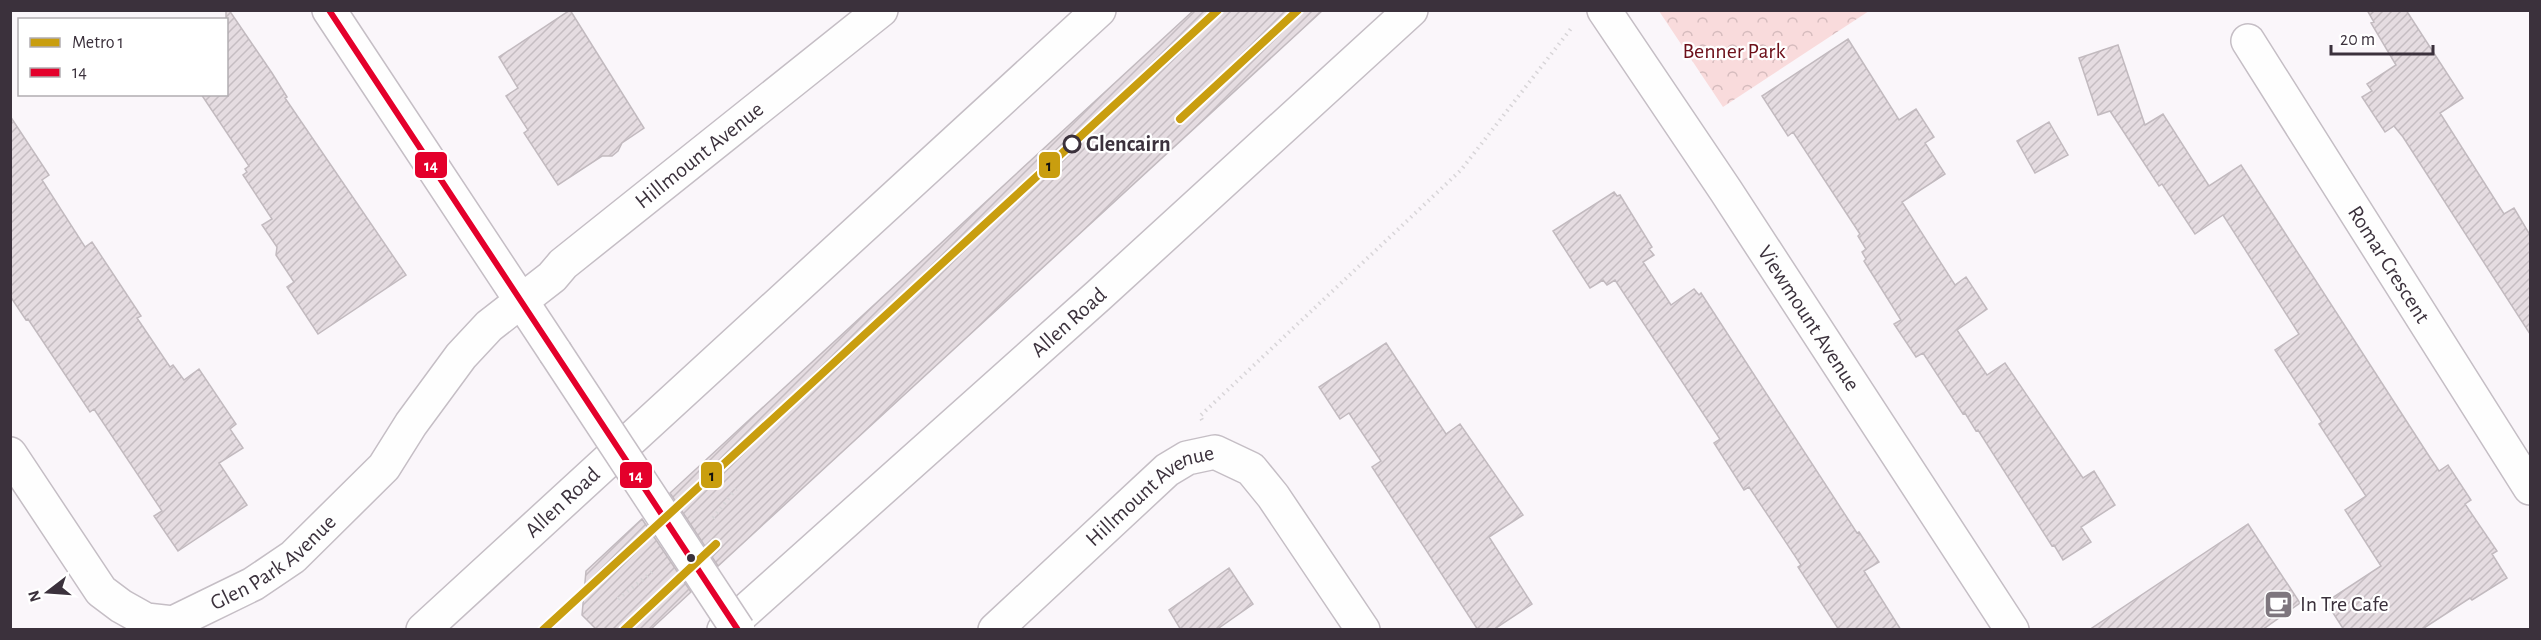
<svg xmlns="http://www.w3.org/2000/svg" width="2541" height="640" font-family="'Alegreya Sans',sans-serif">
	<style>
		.park { fill: url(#park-crowns) }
		.building { fill: url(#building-hatch); stroke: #c2babf; stroke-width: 1.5 }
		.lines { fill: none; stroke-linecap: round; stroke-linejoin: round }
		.street-casing { stroke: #c5bec5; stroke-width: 36 }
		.secondary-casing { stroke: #c5bec5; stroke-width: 36 }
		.highway-casing { stroke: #c5bec5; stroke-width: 36 }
		.path { stroke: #d8d5d8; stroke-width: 4; stroke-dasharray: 1.5 4.5; stroke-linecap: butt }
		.street { stroke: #fefefe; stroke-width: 33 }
		.secondary { stroke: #fefefe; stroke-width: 33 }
		.highway { stroke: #fefefe; stroke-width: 33 }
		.secondary-bridge-casing { stroke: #c5bec5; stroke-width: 36; stroke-linecap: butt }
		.secondary-bridge { stroke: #fefefe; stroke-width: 33 }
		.bus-1-casing { stroke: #fff; stroke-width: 10 }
		.bus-1 { stroke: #e4002b; stroke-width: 6 }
		.metro-1-casing { stroke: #fff; stroke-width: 12 }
		.metro-1 { stroke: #c99e0f; stroke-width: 8 }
		.stop-dot { fill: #fff; stroke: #3b313c; stroke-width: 3 }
		.bus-dot { fill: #3b313c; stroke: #fff; stroke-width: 2 }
		.labels { text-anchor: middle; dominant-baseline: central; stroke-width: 4.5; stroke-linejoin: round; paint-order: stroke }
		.park-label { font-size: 22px; fill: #6d101a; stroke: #fff }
		.stop-label { font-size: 22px; font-weight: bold; fill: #3b313c; stroke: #fff; text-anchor: start }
		.street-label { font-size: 22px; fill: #3b313c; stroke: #fff }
		.poi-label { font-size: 22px; fill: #3b313c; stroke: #fff; text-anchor: start }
		.line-badge { stroke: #fff; stroke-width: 2 }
		.badge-label { font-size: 16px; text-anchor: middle; font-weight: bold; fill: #fff }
		.pale-badge-label { font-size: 16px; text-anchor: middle; font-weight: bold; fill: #111 }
	</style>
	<defs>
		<pattern id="park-crowns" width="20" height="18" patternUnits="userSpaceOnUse" patternTransform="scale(1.5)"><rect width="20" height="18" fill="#f9dbdc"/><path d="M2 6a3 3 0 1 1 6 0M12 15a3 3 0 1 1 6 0" fill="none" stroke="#d6bcbe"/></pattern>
		<pattern id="building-hatch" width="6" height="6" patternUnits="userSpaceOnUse" patternTransform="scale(1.5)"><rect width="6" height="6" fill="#e5dce1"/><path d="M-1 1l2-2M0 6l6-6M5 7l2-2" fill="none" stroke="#c5bdc2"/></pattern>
	</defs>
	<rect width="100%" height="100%" fill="#faf6fa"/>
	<path class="park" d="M1659,11h210l-146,96z"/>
	<path class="building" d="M226,10h3l43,63 15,24 -2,1 121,177 -88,59 -31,-47 7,-5 -18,-27 1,-8 -15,-22 10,-6 -29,-44 4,-3 -2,-3 4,-3 -48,-72h25z
		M570,10l74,118 -22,15 -4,8 -6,5h-10l-44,29 -34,-52 4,-3 -22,-34 12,-8 -19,-31z
		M1194,10h129l-605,556 -48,-73z
		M2367,10h39l57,88 -23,15 64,101 10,-6 16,27v99l-127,-197 -9,-11 -9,6 -23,-35 10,-6 -5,-7 29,-19 -25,-42 3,-1z
		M1848,39l51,81 17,-11 18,28 -9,6 20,31 -43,28 53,83 11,-8 21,32 -30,21 30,45 18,-12 78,115 11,-7 21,34 -34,22 10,15 -28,18 -9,-15 -2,1 -74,-116 -2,1 -11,-18 -2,1 -40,-61 -7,4 -22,-33 7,-4 -37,-59 2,-2 -4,-7 4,-3 -8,-13 2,-2 -67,-102 -5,4 -26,-40z
		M2118,45l27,80 18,-11 46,72 32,-21 188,291 10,15 9,-6 23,35 -6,4 32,47 -5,3 15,24 -35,22 -2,-2 -49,32h-77l-18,-28 55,-36 -36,-56 21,-14 -47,-72 3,-2 -47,-72 24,-16 -76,-119 -28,19 -33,-50 -3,2 -49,-75 -12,4 -19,-57z
		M10,116l39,59 -7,5 43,67 7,-5 49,74 -4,2 33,49 3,-2 11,15 15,-11 37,55 -6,5 13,19 -24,15 28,42 -69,46 -24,-35 8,-5 -68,-102 -4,3 -62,-93 -2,1 -16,-24z
		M2049,122l19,33 -33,18 -18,-32z
		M1614,192l3,4 3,-1 32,52 -3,2 5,6 -11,7 28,43 23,-16 5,6 2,-2 156,240 2,-1 20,30 -15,9 37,59h-62l-41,-63 3,-2 -52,-78 -5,3 -30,-47 6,-4 -105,-159 -8,5 -4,-5 -13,8 -37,-57z
		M1386,343l60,91 14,-10 63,91 -34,22 43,67 -39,26h-15l-106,-163 9,-6 -32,-48 -9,6 -21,-32z
		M642,519l49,73 -41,38h-53l-15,-15 4,-44z
		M2248,524l52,79 -38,27h-173z
		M1229,568l24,36 -37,26h-35l-12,-20z"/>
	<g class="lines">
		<defs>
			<g id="street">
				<path id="s1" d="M1604,10l122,181 286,439"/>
				<path id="s2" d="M2248,41l282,447"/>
				<path id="s3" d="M10,454l91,137 20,15 25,14 27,3 80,-39 40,-27 91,-90 27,-43 50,-68 28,-30 63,-49 11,-13 318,-254"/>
				<path id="s4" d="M995,630l172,-160 20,-12 28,-6 36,17 22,27 90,134"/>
			</g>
			<path id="secondary" d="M329,10l226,342"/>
			<g id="highway">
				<path id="s5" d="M423,630l676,-620"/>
				<path id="s6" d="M724,630l375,-335 312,-285"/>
			</g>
		</defs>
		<use href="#street" class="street-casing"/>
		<use href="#secondary" class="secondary-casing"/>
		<use href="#highway" class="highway-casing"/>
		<path class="path" d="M1202,420l-2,-4 261,-246 112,-144
			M713,518l23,-29
			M618,599l34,-27"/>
		<use href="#street" class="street"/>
		<use href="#secondary" class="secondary"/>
		<use href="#highway" class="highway"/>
		<defs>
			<path id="secondary-bridge" d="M555,352l183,278"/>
		</defs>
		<use href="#secondary-bridge" class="secondary-bridge-casing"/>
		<use href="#secondary-bridge" class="secondary-bridge"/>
		<defs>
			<path id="bus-1" d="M329,10l409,620"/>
		</defs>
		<use href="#bus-1" class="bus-1-casing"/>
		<use href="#bus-1" class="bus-1"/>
		<defs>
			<path id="metro-1" d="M1180,119l118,-109
				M543,630l675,-620
				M624,630l92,-86"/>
		</defs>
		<use href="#metro-1" class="metro-1-casing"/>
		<use href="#metro-1" class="metro-1"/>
	</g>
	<defs>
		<symbol id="cafe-square" viewBox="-11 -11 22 22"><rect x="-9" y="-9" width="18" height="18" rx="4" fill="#7e767e" stroke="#fff"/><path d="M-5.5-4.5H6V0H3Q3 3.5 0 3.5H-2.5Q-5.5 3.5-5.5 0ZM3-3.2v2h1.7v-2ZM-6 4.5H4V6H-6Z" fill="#fff"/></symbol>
	</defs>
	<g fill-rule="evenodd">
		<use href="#cafe-square" x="2262" y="588" width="33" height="33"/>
	</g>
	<circle class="stop-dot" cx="1072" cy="144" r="8"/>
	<circle class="bus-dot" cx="691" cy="558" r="5"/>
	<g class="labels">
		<g class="park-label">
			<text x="1734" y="51">Benner Park</text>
		</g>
		<g class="stop-label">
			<text x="1086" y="144">Glencairn</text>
		</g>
		<g class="street-label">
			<text stroke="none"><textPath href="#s3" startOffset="958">Hillmount Avenue</textPath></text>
			<text stroke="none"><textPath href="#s2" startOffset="264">Romar Crescent</textPath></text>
			<text stroke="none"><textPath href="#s1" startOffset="370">Viewmount Avenue</textPath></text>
			<text stroke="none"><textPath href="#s6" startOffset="462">Allen Road</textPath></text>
			<text stroke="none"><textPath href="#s5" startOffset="189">Allen Road</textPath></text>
			<text stroke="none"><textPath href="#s4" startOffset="207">Hillmount Avenue</textPath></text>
			<text stroke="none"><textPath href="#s3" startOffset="363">Glen Park Avenue</textPath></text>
		</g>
		<g class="poi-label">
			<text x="2300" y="604">In Tre Cafe</text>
		</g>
	</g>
	<g class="line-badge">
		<rect x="414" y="151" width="34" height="28" rx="6" fill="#e4002b"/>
		<rect x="1038" y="151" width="23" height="28" rx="6" fill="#c99e0f"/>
		<rect x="619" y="461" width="34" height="28" rx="6" fill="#e4002b"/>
		<rect x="700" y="461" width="23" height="28" rx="6" fill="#c99e0f"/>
	</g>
	<g class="badge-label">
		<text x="431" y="171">14</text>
		<text x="636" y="481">14</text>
	</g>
	<g class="pale-badge-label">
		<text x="1049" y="171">1</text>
		<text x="712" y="481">1</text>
	</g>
	<rect width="2541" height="640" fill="none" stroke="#3b313c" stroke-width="24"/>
	<rect x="18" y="18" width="210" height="78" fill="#ffffff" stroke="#b1adb1" stroke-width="1.5"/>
	<rect x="30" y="38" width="30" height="9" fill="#c99e0f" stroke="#b1adb1" stroke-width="1.5"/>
	<text x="72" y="48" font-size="18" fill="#3b313c">Metro 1</text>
	<rect x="30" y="68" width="30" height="9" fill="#e4002b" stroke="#b1adb1" stroke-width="1.5"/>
	<text x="72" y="78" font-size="18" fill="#3b313c">14</text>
	<g transform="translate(48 592) rotate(253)" stroke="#ffffff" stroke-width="4.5" paint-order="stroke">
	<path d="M0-4.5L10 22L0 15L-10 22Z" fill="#3b313c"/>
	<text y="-9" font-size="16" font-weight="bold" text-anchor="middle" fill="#3b313c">N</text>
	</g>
	<path d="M2331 45v9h102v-9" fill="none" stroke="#3b313c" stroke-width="3"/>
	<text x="2340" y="45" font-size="18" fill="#3b313c" stroke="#ffffff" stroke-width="4.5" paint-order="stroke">20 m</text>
</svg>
